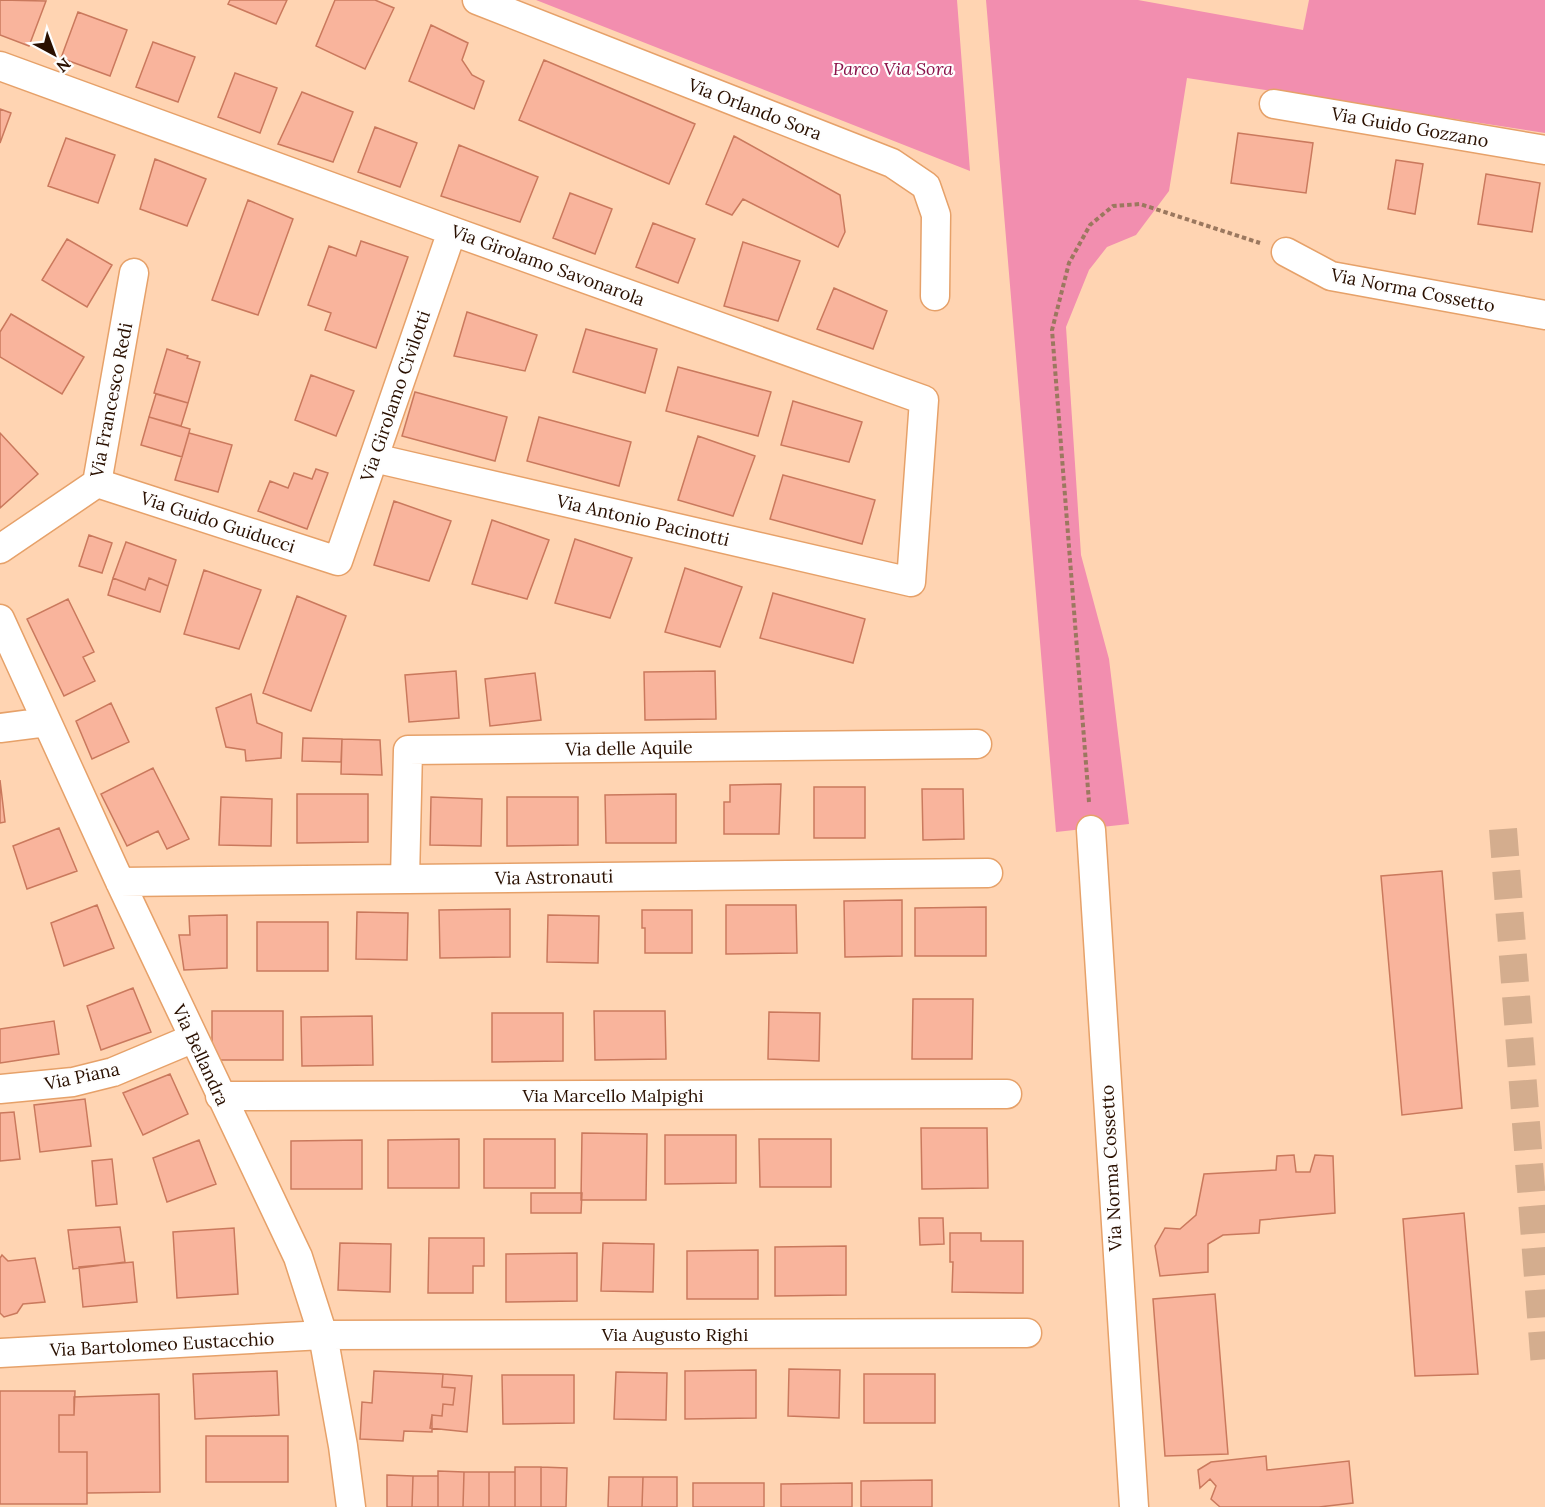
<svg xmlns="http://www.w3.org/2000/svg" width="1545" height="1507" font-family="Lora,serif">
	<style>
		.green { fill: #f28eaf }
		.building { fill: #f9b49c; stroke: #ca795d; stroke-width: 1.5 }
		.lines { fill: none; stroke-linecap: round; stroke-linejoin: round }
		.minor-tunnel { stroke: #d4ad8e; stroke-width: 28; stroke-dasharray: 28 14; stroke-linecap: butt }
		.minor-casing { stroke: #e6a169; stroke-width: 31 }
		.path { stroke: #9b785f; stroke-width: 4; stroke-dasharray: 4.5 3; stroke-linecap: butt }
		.minor { stroke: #fff; stroke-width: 28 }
		.labels { text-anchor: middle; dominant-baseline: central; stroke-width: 4.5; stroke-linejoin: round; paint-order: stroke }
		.park-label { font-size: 18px; font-style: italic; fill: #8b144b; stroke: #fefefe }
		.street-label { font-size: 18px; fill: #2a1000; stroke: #fefefe }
	</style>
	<rect width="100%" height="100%" fill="#ffd4b2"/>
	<path class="green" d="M536,0h421l13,171z
		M986,0h152l165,30 6,-30h236v133l-358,-55 -18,113 -33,44 -29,12 -18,23 -23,57 15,228 28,104 20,165 -73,8z"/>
	<path class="building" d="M0,0l46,1 -17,45 -29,-11z
		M230,0h57l-11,24 -48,-20z
		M335,0h40l19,8 -29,61 -49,-23z
		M78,12l49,18 -17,46 -49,-18z
		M431,25l37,18 -6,17 10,15 12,6 -10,28 -65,-28z
		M153,42l42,15 -17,45 -42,-15z
		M544,60l151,64 -26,60 -150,-64z
		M235,73l42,15 -17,45 -42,-16z
		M302,92l51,20 -20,50 -55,-18z
		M0,109l11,4 -11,30z
		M375,127l42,16 -17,44 -42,-15z
		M1238,133l75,10 -7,50 -75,-10z
		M734,136l106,59 5,37 -7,15 -95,-48 -11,16 -26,-11z
		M66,138l49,17 -17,48 -50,-17z
		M459,145l79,32 -18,45 -79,-26z
		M155,159l51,20 -19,47 -47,-17z
		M1396,160l27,4 -8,50 -27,-5z
		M1486,174l54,9 -8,49 -54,-8z
		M570,193l42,16 -17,45 -42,-16z
		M248,200l45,19 -35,96 -46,-15z
		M653,223l42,16 -17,44 -42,-16z
		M67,239l45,26 -25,42 -45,-27z
		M361,241l47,16 -32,91 -51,-18 6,-17 -23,-8 21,-59 27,10z
		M743,242l57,19 -22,60 -54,-15z
		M834,288l53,23 -14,38 -56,-20z
		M467,312l70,23 -12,36 -71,-15z
		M11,314l73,43 -22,37 -62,-37v-25z
		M586,329l71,20 -12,44 -72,-21z
		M167,349l21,7 -1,2 13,4 -12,41 -34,-10z
		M678,367l93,25 -13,44 -92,-25z
		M311,375l43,16 -18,45 -41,-16z
		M415,392l92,25 -12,44 -93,-25z
		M156,394l32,9 -7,23 -32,-9z
		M793,401l69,21 -13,40 -68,-17z
		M149,417l41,12 -8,28 -41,-12z
		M539,417l92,25 -12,44 -92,-25z
		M0,433l38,41 -38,34z
		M189,433l43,12 -14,47 -43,-12z
		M698,436l57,20 -22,60 -55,-16z
		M316,469l12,4 -21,56 -49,-18 12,-30 18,7 6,-15 18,6z
		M783,475l92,25 -13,44 -92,-25z
		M394,501l57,20 -22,60 -55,-16z
		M492,520l57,20 -22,59 -55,-15z
		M89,535l23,8 -10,30 -23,-7z
		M575,539l57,19 -22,60 -55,-15z
		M126,542l50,18 -8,26 -19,-8 -4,12 -32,-12z
		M685,568l57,19 -22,60 -55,-15z
		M204,570l57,20 -22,59 -55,-15z
		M113,578l32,12 4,-12 19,8 -8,26 -52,-17z
		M773,593l92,26 -12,44 -93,-25z
		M297,596l49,20 -35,95 -48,-18z
		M68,599l26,53 -11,5 12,24 -31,15 -37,-77z
		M456,671l3,47 -50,4 -4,-47z
		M715,671l1,48 -71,1 -1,-48z
		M535,673l6,47 -51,6 -5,-47z
		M251,694l6,29 25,10 -1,25 -35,3 -1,-11 -19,-3 -10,-39z
		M111,703l18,39 -37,17 -16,-38z
		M303,738l39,1 -1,23 -39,-1z
		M342,739l38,1 2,35 -41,-1z
		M153,768l36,71 -22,10 -9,-18 -31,15 -26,-52z
		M0,780l5,42 -5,1z
		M781,784l-2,50h-55v-32h6v-17z
		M814,787h51v51h-51z
		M922,789h41l1,50 -41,1z
		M297,794h71v48l-71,1z
		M676,794v49h-70l-1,-48z
		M221,797l51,2 -1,47 -52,-1z
		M431,797l51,2 -1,47 -51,-1z
		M507,797h71v48l-71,1z
		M59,828l18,43 -50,18 -14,-43z
		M1442,871l20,237 -60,7 -21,-239z
		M902,900v56l-57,1 -1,-56z
		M97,905l17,43 -50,18 -13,-43z
		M726,905h70l1,48 -71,1z
		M986,907v49h-71v-48z
		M510,909v48l-70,1 -1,-48z
		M642,910h50v43h-47v-25h-3z
		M357,912l51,1 -1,47 -51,-1z
		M227,915v53l-43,2 -5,-35h11l-1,-19z
		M548,915l51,1 -1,47 -51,-1z
		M257,922h71v49h-71z
		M133,988l18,44 -50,18 -14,-44z
		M913,999h60l-1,60h-60z
		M212,1011h71v49h-71z
		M594,1011h71l1,48 -71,1z
		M769,1012l51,1 -1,48 -51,-2z
		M492,1013h71v48l-71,1z
		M372,1016l1,49 -71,1 -1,-49z
		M54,1021l5,33 -59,9v-34z
		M170,1074l18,40 -45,21 -20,-42z
		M85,1099l6,47 -51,6 -6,-47z
		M14,1112l6,47 -20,2v-48z
		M921,1128h66l1,60 -66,1z
		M582,1133l65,1 -1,66h-65z
		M665,1135h71v48l-71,1z
		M459,1139v49h-71v-48z
		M484,1139h71v49h-71z
		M759,1139h72v48h-71z
		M199,1140l17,44 -49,18 -14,-44z
		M362,1140v49h-71v-48z
		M1294,1155l2,17h14l5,-17 18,1 2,57 -75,7 -1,13 -36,2 -15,9v28l-48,4 -5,-30 10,-18 15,1 16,-14 8,-41 72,-4 1,-14z
		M112,1159l5,45 -21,2 -4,-45z
		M531,1193h51l-1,20h-50z
		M1464,1213l14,161 -63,2 -12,-157z
		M919,1218h24l1,26 -24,1z
		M120,1227l5,35 -52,7 -5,-39z
		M234,1228l4,66 -61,4 -4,-66z
		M950,1233h31v8h42v52l-71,-1 1,-30h-3z
		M429,1238h55v28h-11v27h-45z
		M340,1243l51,1 -1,48 -52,-2z
		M603,1243l51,1 -1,48 -52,-1z
		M846,1246v49l-71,1v-49z
		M758,1250v49h-71v-48z
		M577,1253v48l-71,1v-48z
		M2,1255l6,6 27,-3 10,44 -22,2 -6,9 -13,4 -4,-4v-55z
		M133,1262l4,40 -54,5 -4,-40z
		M1215,1294l13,160 -63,2 -12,-157z
		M789,1369l51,1 -1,48 -51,-2z
		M756,1370v48l-71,1v-48z
		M277,1371l2,44 -84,4 -2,-45z
		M374,1371l69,3 -1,13 13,1 -2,17 -10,-1 -1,12 -10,-1v17l-28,-1 -1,10 -43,-2 2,-37 10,1z
		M616,1372l51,1 -1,47 -52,-1z
		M443,1374l29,2 -5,56 -37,-4 2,-13 10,1 1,-12 10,1 2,-17 -13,-1z
		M864,1374h71v49h-71z
		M502,1375h72v48l-71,1z
		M0,1391h75l-1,24h-15v37h28v52h-87z
		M159,1394l1,98 -73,1v-41h-28v-37h15v-18z
		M206,1436h82v46h-82z
		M1266,1456l1,14 82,-9 4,42 -34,4h-99l-9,-8 5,-13 -6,-7 -10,9 -2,-18 13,-8z
		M515,1467h26v40h-26z
		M541,1467l26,1 -1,39h-25z
		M438,1471l26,1 -1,35h-25z
		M464,1472h25v35h-26z
		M489,1472h26v35h-26z
		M387,1475l26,1 -1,31h-25z
		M413,1476h25v31h-26z
		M609,1477h34l-1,30h-34z
		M643,1477h34v30h-35z
		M932,1480v27h-71v-26z
		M693,1483h71v24h-71z
		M852,1483v24h-71v-23z"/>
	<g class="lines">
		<path class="minor-tunnel" d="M1503,829l42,538"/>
		<defs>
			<path id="minor" d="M477,0l415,163 34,23 10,29 -1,81
				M0,66l452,165 472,169 -13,182 -537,-124
				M1274,104l271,46
				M1286,252l45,24 214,39
				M97,483l241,78 114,-330
				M0,549l97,-66 37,-210
				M0,619l120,263 178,375 25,78 20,111 8,61
				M0,728l47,-6
				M1091,830l43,677
				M405,879l3,-129 569,-6
				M120,882l868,-9
				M0,1089l73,-7 40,-10 81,-34
				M220,1096l787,-2
				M0,1353l323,-18 704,-2"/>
		</defs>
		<use href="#minor" class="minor-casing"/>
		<path class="path" d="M1089,802l-37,-472 17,-67 21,-38 23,-19 27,-2 120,39"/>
		<use href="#minor" class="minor"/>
	</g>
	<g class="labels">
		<g class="park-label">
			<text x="893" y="68">Parco Via Sora</text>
		</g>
		<g class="street-label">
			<text transform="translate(755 109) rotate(21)">Via Orlando Sora</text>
			<text transform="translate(1410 127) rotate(10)">Via Guido Gozzano</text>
			<text transform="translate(548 265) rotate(20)">Via Girolamo Savonarola</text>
			<text transform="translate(1413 290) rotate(11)">Via Norma Cossetto</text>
			<text transform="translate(395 396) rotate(-71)">Via Girolamo Civilotti</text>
			<text transform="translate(111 400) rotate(-79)">Via Francesco Redi</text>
			<text transform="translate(643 520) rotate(13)">Via Antonio Pacinotti</text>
			<text transform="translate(218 522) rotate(18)">Via Guido Guiducci</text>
			<text transform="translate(629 748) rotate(-1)">Via delle Aquile</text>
			<text transform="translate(554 877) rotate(-1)">Via Astronauti</text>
			<text transform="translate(201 1055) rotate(65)">Via Bellandra</text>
			<text transform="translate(82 1076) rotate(-12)">Via Piana</text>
			<text x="613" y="1095">Via Marcello Malpighi</text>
			<text transform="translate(1111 1168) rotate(-93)">Via Norma Cossetto</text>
			<text x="675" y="1334">Via Augusto Righi</text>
			<text transform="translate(162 1344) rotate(-3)">Via Bartolomeo Eustacchio</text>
		</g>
	</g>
	<g transform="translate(54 54) rotate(139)" stroke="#fefefe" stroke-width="4.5" paint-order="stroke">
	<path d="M0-4.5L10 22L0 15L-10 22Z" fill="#2a1000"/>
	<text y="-9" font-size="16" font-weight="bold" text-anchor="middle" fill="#2a1000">N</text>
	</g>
</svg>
